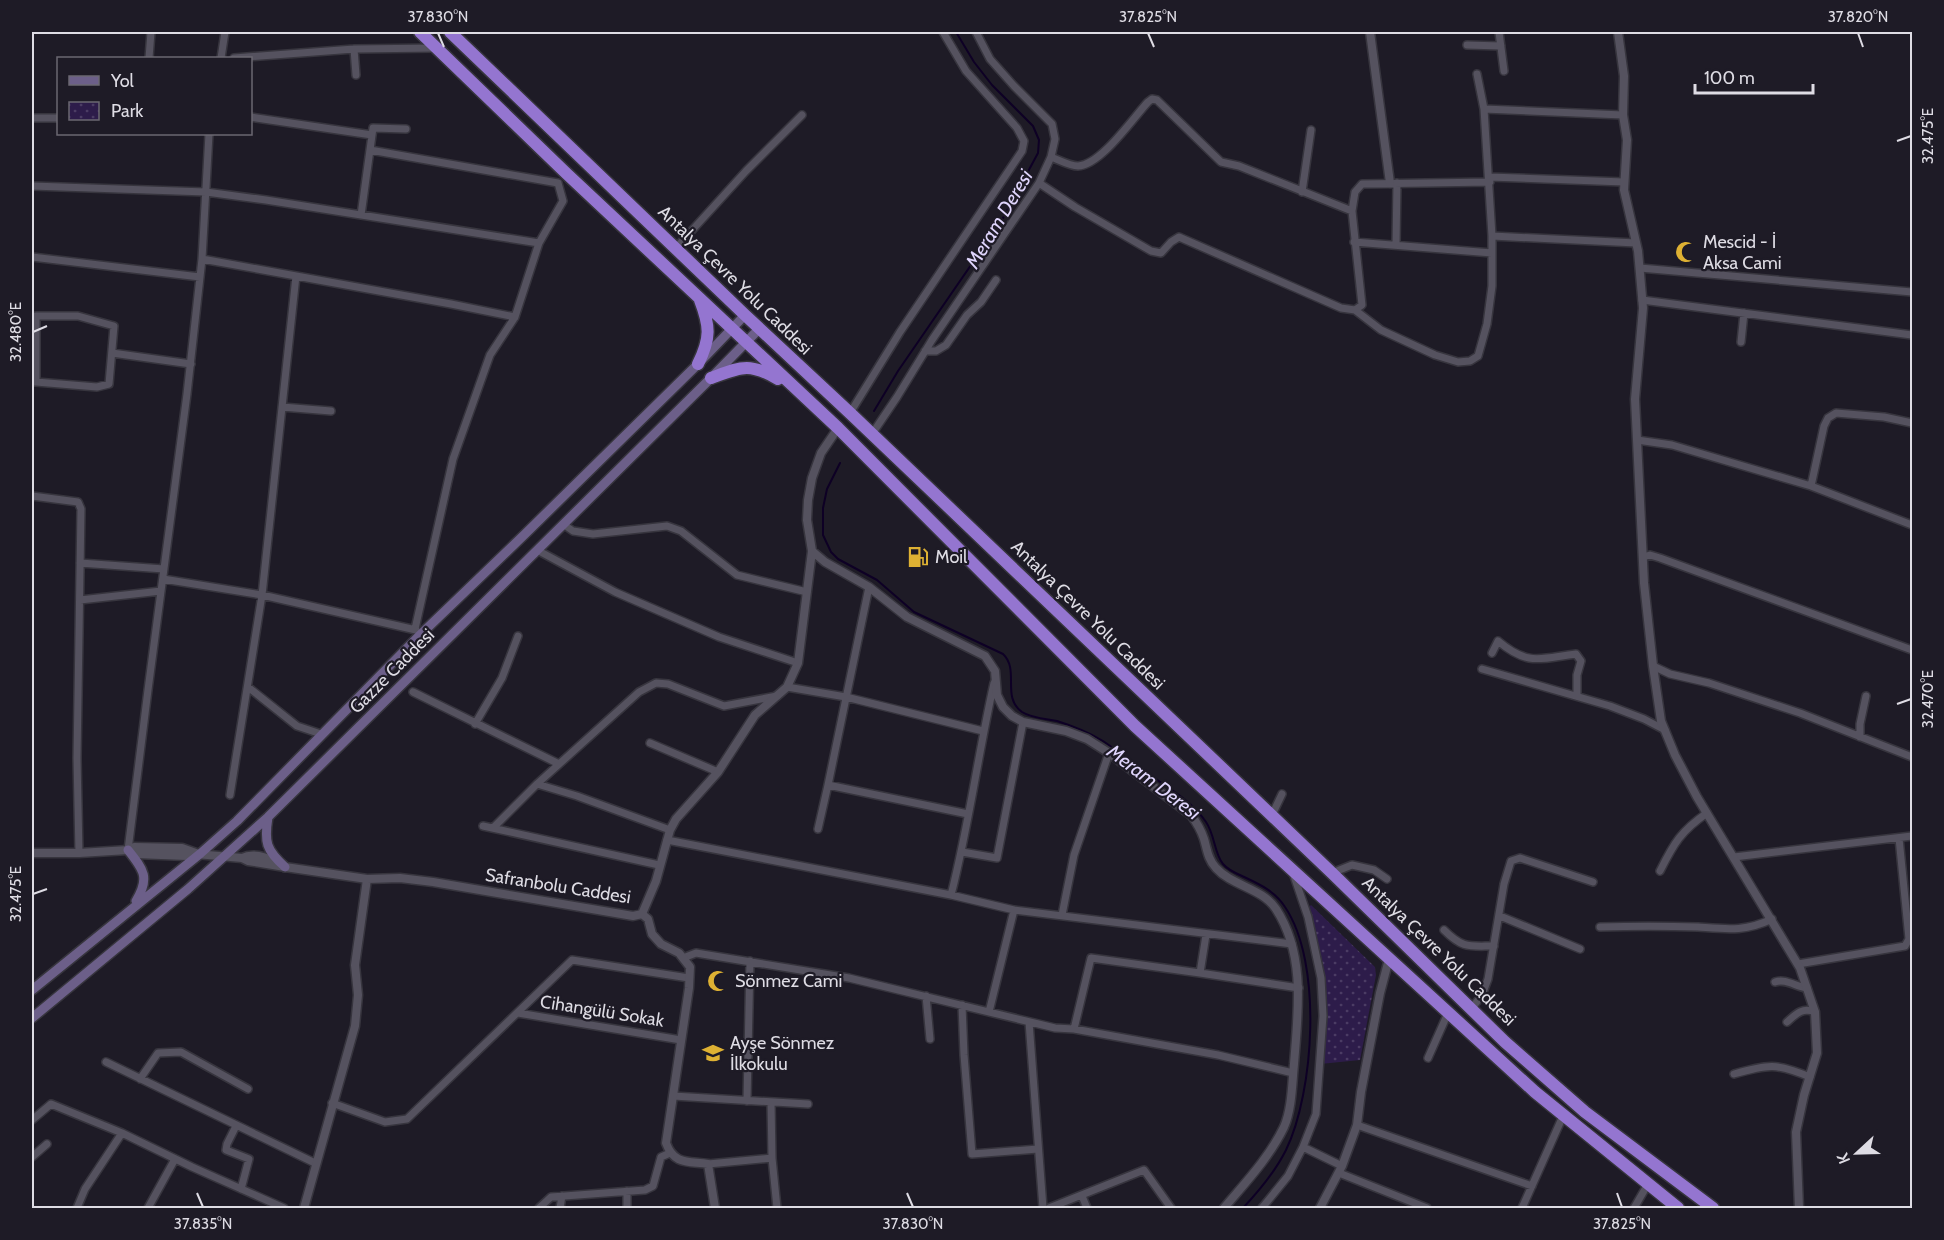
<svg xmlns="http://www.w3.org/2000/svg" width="1944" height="1240" font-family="Cabin,sans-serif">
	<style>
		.park { fill: url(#park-dots) }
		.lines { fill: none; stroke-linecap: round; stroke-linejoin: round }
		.stream { stroke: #0e0025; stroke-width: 2 }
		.minor-casing { stroke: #37353e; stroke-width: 10 }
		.tertiary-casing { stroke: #37353e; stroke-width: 11 }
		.secondary-casing { stroke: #37353e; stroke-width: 12 }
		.trunk-casing { stroke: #37353e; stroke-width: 15 }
		.minor { stroke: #55525f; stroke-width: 7 }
		.tertiary { stroke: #55525f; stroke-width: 8 }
		.secondary { stroke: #6c5f89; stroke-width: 9 }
		.trunk { stroke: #9475d0; stroke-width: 12 }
		.ticks { fill: none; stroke: #dedce4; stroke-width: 2 }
		.labels { text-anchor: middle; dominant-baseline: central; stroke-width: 4.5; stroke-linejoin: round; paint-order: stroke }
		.poi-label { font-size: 18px; fill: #dedce4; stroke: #1e1b26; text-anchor: start }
		.street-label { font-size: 18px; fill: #dedce4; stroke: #1e1b26 }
		.water-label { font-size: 20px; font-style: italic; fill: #dfd5fc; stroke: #1e1b26 }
		.neatline { fill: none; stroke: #dedce4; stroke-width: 2 }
		.ticks-label { font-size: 15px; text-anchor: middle; fill: #dedce4 }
	</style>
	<defs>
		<pattern id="park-dots" width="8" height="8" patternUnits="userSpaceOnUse" patternTransform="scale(1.5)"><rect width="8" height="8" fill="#2d1c4a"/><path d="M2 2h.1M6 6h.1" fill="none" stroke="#4b3c64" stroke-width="1.8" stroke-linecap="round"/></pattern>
	</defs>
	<rect width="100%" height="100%" fill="#1e1b26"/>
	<path class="park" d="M1311,905l64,62 1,8 -16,85 -40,4 4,-37 -6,-76 -9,-44z"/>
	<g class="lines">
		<path class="stream" d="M874,411l24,-40 104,-151 36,-67 1,-13 -6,-14 -41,-41 -18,-23 -18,-30
			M840,463l-13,26 -4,19v27l8,17 7,7 39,21 37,32 89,42c17,16 -2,43 19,58 9,6 24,7 35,9 16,5 31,11 46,20 15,10 29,22 44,32 20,14 45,28 59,49 9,13 8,31 17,42 5,6 12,9 19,12 17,8 33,15 43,31 38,56 29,185 1,243 -11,22 -27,41 -43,58"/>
		<defs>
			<path id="minor" d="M1499,32l5,39
				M1467,45l34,1
				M354,49l2,26
				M149,58l2,-26
				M221,58l4,-26
				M234,58l120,-9 83,-1
				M1484,109l139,6
				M250,117l122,18
				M32,118h26
				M370,150l188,33
				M1051,157c8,3 19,9 27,9 23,-1 55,-48 70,-64l4,-3 5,1 64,62 18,4 113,45
				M1489,177l135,5
				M1039,183l36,24 76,44 10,2 10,-11 8,-5 162,71 14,2 7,-5 -10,-94 3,-19 7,-8 128,-2
				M32,186l174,6 60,8 273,43
				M1302,192l9,-62
				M361,215l12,-87 33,1
				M1492,236l144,7
				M1354,242l138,11
				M1396,245l1,-62
				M675,249l71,-78 56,-56
				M32,257l168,20
				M202,259l249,45 64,13
				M1640,268l272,24
				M1642,300l270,35
				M1355,310l26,20 54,25 23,7 12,-1 8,-5 9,-32 5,-38v-50l-8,-127 -7,-35
				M1741,342l3,-29
				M925,351h11l10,-6 21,-30 14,-13 15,-22
				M112,353l79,11
				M32,382h4l61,5 12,-3 5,-58 -36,-10h-42v66
				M282,407l49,4
				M850,413l50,-81 122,-181 2,-10 -7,-13 -51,-57 -23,-39
				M872,434l25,-37 35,-57 107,-157 12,-26 4,-18 -3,-15 -38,-38 -24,-27 -14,-27
				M1637,440l35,5 139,41 101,39
				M1811,486l13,-60 4,-8 8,-5 48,4 28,6
				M32,496l46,6 3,7 -4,249 2,95
				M563,524l10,7 20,3 74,-8 14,5 56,44 70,17
				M537,550l78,42 104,45 79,26
				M1643,557l7,-2 10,3 252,92
				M80,563l84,6
				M163,579l99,16 154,35
				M869,587l-41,198 140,29
				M80,600l81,-9
				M415,629l38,-170 37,-104 25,-38 24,-74 24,-42 -5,-18
				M1492,653l6,-12c31,26 43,17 78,13l5,7 -4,14v21
				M1653,666l17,8 39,9 91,30 112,44
				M1482,669l128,37 34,13 21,11
				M248,687l49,39 24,8
				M787,687l59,10 137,34
				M413,692l146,72
				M475,724l27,-46 16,-42
				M1860,737v-13l6,-28
				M650,743l68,29
				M537,784l40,12 93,34
				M230,795l32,-200 34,-319
				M1272,815l10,-21
				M483,826l176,39
				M493,828l44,-44 102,-92 17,-9 12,1 56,22 53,-10
				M818,829l10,-44
				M667,840l284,55 63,15 278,34
				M128,850l20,-160 39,-296 15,-135 7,-125
				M962,852l35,6 26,-136
				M1734,857l178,-21
				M1660,871c14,-28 21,-40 47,-58
				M1332,873l20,-8 22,5 13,9
				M951,895c18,-70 27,-141 43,-212
				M1062,915l12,-60 35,-102
				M1500,916l80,33
				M1600,927c32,-1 66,-1 98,0 28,2 47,5 74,-8
				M1444,930c19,19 25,16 50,16
				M683,958l13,-5 153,25 206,50 19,1 144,26 75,18
				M1798,964l107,-18 4,-7 -10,-101
				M1200,973l99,15
				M1775,982c11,-4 21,5 32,6
				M926,996l4,43
				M962,1005l2,50 8,99 66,-5
				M1472,1008l10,-13 6,-16 16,-95 7,-23 9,-3 73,24
				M989,1012l25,-102
				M518,1013l163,27
				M1029,1022l14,186
				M1787,1022c9,-8 15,-15 28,-10
				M1074,1029l17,-71 109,15 6,-38
				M1428,1058l20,-45
				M106,1062l209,101
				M1734,1074c35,-10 42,-11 76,3
				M140,1079l18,-26 23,-1 67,37
				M673,1096l135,8
				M747,1101l3,-140
				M771,1102l1,56 5,50
				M332,1103l53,19 22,-3 165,-159 117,18
				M32,1120l19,-16 71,29 70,34 92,41
				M1357,1125l175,61
				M236,1126l-9,18 -1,6 23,9 -8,30
				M1303,1147l39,19
				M32,1157l15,-13
				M708,1164l64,-6
				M1339,1173l88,35
				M627,1191v17
				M1082,1196l5,12
				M77,1208l8,-19 37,-56
				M148,1208l27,-49
				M539,1208l12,-11 94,-7 8,-4 8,-29 9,-4
				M560,1208l2,-12
				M1049,1208l95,-38 27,38
				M1262,1208l26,-32 15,-29 13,-33 7,-98 -2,-38 -13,-61 -15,-44
				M1522,1208l41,-92
				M1634,1208l14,-24"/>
			<path id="tertiary" d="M1370,32l20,151
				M1618,32l6,44 -1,39 4,25 -3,50 14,61 5,57 -8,91 9,184 9,83 8,55 14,34 22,42 103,171 15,44 2,41 -13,42 -8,37 3,76
				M812,551l13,11 44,25 38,30 78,39 10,15 2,24 6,12 9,9 11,6 43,9 21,8 22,14 82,62c6,8 10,15 13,24 3,10 4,21 12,29 16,18 46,20 60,41 30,46 22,103 18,155 -2,20 -2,45 -10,63 -15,31 -39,56 -60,81
				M32,853h47l49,-3 6,-3 48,1 14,5 -9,3 -51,-2 -7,-4
				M196,854l46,4 6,3 37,6c-12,-7 -29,-16 -43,-9
				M285,867l82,12 33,-1 33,4 200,34 9,-2 14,-33 14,-51 6,-11 42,-47 37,-57 32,-28 11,-24 14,-112 -5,-31 1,-20 4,-22 9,-25 17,-25
				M642,914l6,5 4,15 9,10 18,9 11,14 -1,21 -23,155c8,22 22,18 42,21l7,44
				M304,1208l51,-182 3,-31 -3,-30 12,-86
				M1320,1208l22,-42 15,-41 4,-33 19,-99 9,-34"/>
			<path id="secondary" d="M268,817c-4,25 -2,33 17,50
				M128,850c16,20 22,28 8,51
				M32,990l169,-137 36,-32 183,-186 104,-100 174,-171 47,-49
				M32,1018l156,-129 80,-72 443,-439 48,-49"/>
			<path id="trunk" d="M420,32l147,142 271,254 297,298 400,366 143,116
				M450,32l295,283 105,98 482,460 173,169 80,70 128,96
				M698,364c13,-26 12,-38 2,-64
				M711,378c30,-11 38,-16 67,1"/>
		</defs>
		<use href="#minor" class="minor-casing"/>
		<use href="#tertiary" class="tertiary-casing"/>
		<use href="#secondary" class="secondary-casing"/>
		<use href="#trunk" class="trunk-casing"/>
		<use href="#minor" class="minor"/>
		<use href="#tertiary" class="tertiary"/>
		<use href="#secondary" class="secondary"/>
		<use href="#trunk" class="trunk"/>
	</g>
	<path class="ticks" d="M438,33l6,14M1148,33l6,14M1858,33l5,14M1897,141l14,-5M33,332l14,-6M1897,704l14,-5M33,894l14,-5M197,1193l6,14M907,1193l6,14M1617,1193l5,14"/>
	<defs>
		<symbol id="mosque-bare" viewBox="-9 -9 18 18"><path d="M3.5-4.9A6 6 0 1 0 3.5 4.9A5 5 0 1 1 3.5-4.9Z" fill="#deb133" stroke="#1e1b26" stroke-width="2.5" paint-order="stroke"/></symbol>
		<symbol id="fuel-bare" viewBox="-9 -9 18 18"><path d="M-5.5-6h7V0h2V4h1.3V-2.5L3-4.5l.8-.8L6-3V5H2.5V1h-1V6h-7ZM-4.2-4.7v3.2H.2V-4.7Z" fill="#deb133" stroke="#1e1b26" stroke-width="2.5" paint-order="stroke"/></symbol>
		<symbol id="school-bare" viewBox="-9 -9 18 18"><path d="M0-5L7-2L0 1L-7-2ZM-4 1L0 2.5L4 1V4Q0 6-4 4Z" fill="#deb133" stroke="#1e1b26" stroke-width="2.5" paint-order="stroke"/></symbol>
	</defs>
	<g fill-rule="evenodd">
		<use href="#mosque-bare" x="1671" y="237" width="30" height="30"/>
		<use href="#fuel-bare" x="903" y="542" width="30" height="30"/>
		<use href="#mosque-bare" x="703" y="966" width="30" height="30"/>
		<use href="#school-bare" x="698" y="1038" width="30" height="30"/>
	</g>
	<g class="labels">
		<g class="poi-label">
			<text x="1703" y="242">Mescid - İ<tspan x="1703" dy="21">Aksa Cami</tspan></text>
			<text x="935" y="557">Moil</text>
			<text x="735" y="981">Sönmez Cami</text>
			<text x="730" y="1043">Ayşe Sönmez<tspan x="730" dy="21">İlkokulu</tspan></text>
		</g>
		<g class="street-label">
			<text transform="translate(735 280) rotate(44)">Antalya Çevre Yolu Caddesi</text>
			<text transform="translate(1088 615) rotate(44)">Antalya Çevre Yolu Caddesi</text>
			<text transform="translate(392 671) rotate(-45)">Gazze Caddesi</text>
			<text transform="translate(558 886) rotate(9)">Safranbolu Caddesi</text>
			<text transform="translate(1439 951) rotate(44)">Antalya Çevre Yolu Caddesi</text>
			<text transform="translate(602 1011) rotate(9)">Cihangülü Sokak</text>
		</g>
		<g class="water-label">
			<text transform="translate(999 219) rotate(-59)">Meram Deresi</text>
			<text transform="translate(1154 782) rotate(37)">Meram Deresi</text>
		</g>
	</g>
	<rect width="1944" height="1240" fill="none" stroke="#1e1b26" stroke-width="66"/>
	<rect x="57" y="57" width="195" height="78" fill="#1e1b26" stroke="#6b6872" stroke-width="1.5"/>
	<rect x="69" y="76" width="30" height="9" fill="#6c5f89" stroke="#6b6872" stroke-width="1.5"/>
	<text x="111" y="87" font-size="18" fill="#dedce4">Yol</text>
	<rect x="69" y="102" width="30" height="18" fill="url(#park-dots)" stroke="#6b6872" stroke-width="1.5"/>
	<text x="111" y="117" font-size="18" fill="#dedce4">Park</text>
	<g transform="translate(1857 1153) rotate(248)" stroke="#1e1b26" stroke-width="4.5" paint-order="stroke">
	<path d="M0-4.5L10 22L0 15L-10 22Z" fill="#dedce4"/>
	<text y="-9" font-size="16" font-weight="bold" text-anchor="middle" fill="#dedce4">K</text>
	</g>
	<path d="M1695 84v9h118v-9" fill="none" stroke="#dedce4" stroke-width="3"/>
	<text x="1704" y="84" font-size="18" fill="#dedce4" stroke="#1e1b26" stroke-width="4.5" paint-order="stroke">100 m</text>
	<rect x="33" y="33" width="1878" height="1174" class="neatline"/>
	<g class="ticks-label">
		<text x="438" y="22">37.830°N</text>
		<text x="1148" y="22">37.825°N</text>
		<text x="1858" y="22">37.820°N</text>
		<text transform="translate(1928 136) rotate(-90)" y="5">32.475°E</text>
		<text transform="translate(16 332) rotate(-90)" y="5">32.480°E</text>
		<text transform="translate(1928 699) rotate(-90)" y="5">32.470°E</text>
		<text transform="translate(16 894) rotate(-90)" y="5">32.475°E</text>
		<text x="203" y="1229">37.835°N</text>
		<text x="913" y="1229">37.830°N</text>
		<text x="1622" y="1229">37.825°N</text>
	</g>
</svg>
